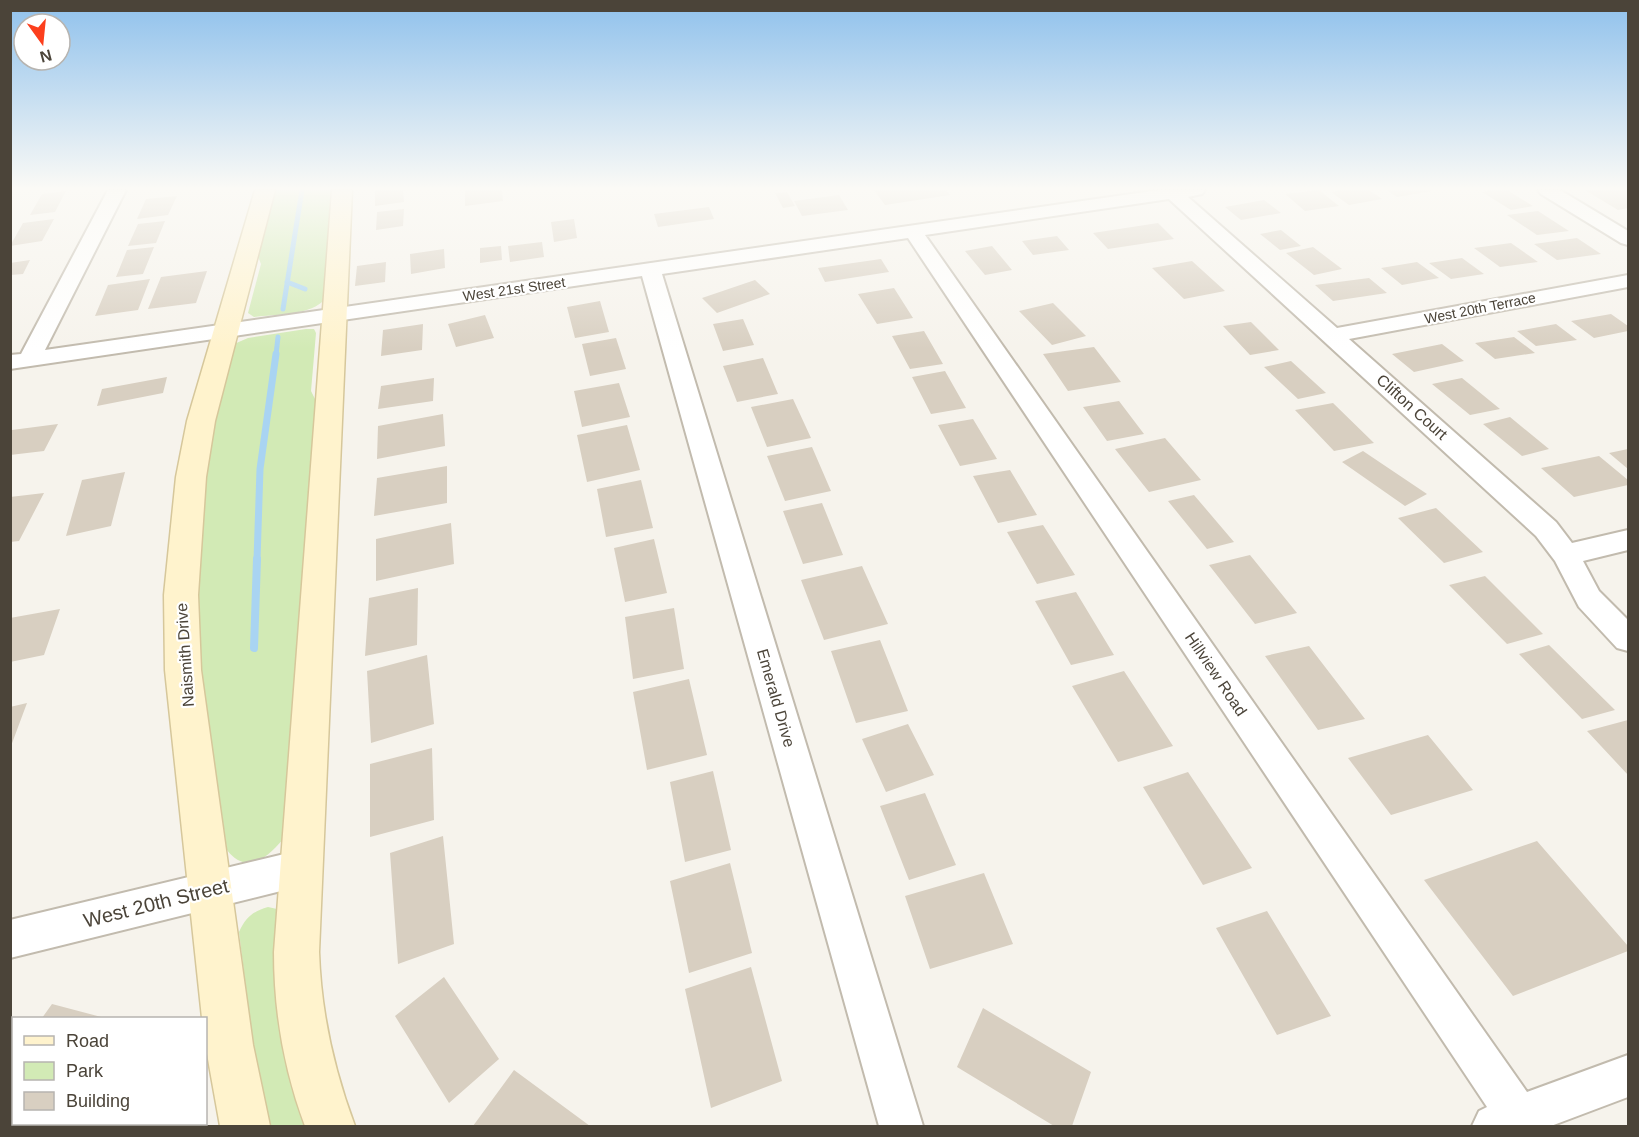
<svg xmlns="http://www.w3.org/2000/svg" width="1639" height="1137" font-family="Helvetica,sans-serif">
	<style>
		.green { fill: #d2eab5 }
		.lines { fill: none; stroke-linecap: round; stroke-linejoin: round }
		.stream-far2 { stroke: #a9d4f2; stroke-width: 5 }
		.stream-far1 { stroke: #a9d4f2; stroke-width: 7 }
		.stream { stroke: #a9d4f2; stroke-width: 8 }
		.building { fill: #d8cfc1 }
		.street-casing { stroke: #c2bbae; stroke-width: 4 }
		.secondary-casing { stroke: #d6c79b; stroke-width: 3 }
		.street { fill: #fff; fill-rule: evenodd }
		.secondary { fill: #fff3cd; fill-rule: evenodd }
		.labels { text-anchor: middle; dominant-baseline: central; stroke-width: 4.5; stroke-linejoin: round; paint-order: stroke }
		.far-street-label { font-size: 14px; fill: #4b4439; stroke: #fff }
		.street-label { font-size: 16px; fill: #4b4439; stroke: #fff }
		.near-street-label { font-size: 20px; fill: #4b4439; stroke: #fff }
	</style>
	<rect width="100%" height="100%" fill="#f6f3ec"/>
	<path class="green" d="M274,190h60l-8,108c-14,18 -51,16 -72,19l-6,-4 13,-49 -4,-10z
		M306,329h8l2,4 -5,58 6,12 -30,431c-15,20 -39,44 -60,16l-26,-182 -4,-93 5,-73 12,-84 20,-74 14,-6z
		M268,907l9,2 5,7 3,128 24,82h-38l-16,-64 -16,-130c7,-15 13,-20 29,-25z"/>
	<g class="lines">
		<path class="stream-far2" d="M287,282l18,7
			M283,309l19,-119
			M276,355l2,-18"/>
		<path class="stream-far1" d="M257,560l3,-91 16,-115"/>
		<path class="stream" d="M254,648l3,-89"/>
	</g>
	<path class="building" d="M375,190h28l1,12 -29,4z
		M465,190h37l1,11 -38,5z
		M874,190h72l4,5 -65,10z
		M1319,190l20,16 -34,5 -20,-17z
		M1343,190h26l13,9 -33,6 -18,-13z
		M1387,190h44l1,1 -35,6z
		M1494,190h13l26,16 -22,4 -29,-18z
		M1585,190h43v18l-10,2z
		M66,191l-11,21 -25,3 12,-21z
		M787,192l8,14 -12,2 -8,-15z
		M839,195l9,15 -46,6 -8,-15z
		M177,196l-9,19 -31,4 9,-20z
		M1264,200l17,13 -40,7 -16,-13z
		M709,207l5,12 -56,8 -4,-13z
		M404,209l-1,17 -27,4 1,-18z
		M1538,211l31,20 -32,4 -30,-20z
		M54,219l-12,22 -32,5 13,-23z
		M574,219l3,19 -23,4 -3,-20z
		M165,221l-9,22 -28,3 10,-22z
		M1158,223l16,16 -66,10 -15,-16z
		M1281,230l20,16 -21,4 -20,-16z
		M1057,236l12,14 -36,5 -11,-14z
		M1577,238l24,16 -44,6 -23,-16z
		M542,242l2,15 -34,5 -2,-16z
		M1511,243l27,19 -38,5 -26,-19z
		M501,246l1,14 -22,3v-15z
		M992,246l20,24 -27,5 -20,-24z
		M154,247l-11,27 -27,3 11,-27z
		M1313,247l29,22 -28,6 -28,-22z
		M444,249l1,19 -34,6 -1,-20z
		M1462,258l22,16 -33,5 -22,-16z
		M881,259l8,13 -64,10 -7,-14z
		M30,260l-7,14 -13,1v-12z
		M1192,261l33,30 -41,8 -32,-31z
		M386,262l-1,20 -30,4 2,-20z
		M1417,262l22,16 -37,7 -21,-17z
		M207,271l-11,32 -48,6 13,-32z
		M1369,278l18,15 -54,8 -18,-16z
		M150,279l-12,31 -43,6 13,-31z
		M755,280l15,14 -53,19 -15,-15z
		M894,288l19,30 -36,6 -19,-30z
		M600,301l9,31 -34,6 -8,-31z
		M1053,303l33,33 -34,9 -33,-34z
		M1611,314l17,12v5l-34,7 -23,-17z
		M485,315l9,23 -38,9 -8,-23z
		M743,319l11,26 -31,6 -10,-27z
		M1251,322l28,28 -29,5 -27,-29z
		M423,324l-1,26 -41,6 2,-26z
		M1556,324l21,16 -41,6 -19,-15z
		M924,331l19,33 -33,5 -18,-33z
		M1514,337l21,16 -40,6 -20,-16z
		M616,338l10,31 -36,7 -8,-32z
		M1442,344l22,17 -50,11 -22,-18z
		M1094,347l27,35 -53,9 -25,-37z
		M763,358l15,36 -41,8 -14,-36z
		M1291,361l35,32 -28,6 -34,-32z
		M945,371l21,37 -35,6 -19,-37z
		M167,377l-4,16 -66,13 5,-17z
		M434,378l-1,23 -55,8 3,-23z
		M1462,378l38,31 -30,6 -38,-31z
		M619,383l11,34 -48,10 -8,-36z
		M793,399l18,39 -44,9 -16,-40z
		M1119,401l25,33 -37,7 -24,-34z
		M1333,403l41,40 -40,8 -39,-41z
		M443,414l2,32 -68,13 1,-33z
		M1510,417l39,32 -27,7 -39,-32z
		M973,419l24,40 -37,7 -22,-41z
		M58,424l-14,27 -34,4 2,-25z
		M627,425l13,45 -53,12 -10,-47z
		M1165,438l36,42 -52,12 -34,-43z
		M812,447l19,44 -46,10 -18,-45z
		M1628,449v20l-19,-16z
		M1363,451l64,43 -22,12 -63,-44z
		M1599,456l29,24v5l-54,12 -33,-29z
		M447,466v37l-73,13 3,-38z
		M1010,470l27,45 -39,8 -25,-47z
		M125,472l-14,54 -45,10 16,-56z
		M641,480l12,48 -47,9 -9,-48z
		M44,493l-25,48 -9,1v-45z
		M1194,495l40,47 -27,7 -39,-48z
		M822,503l21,52 -40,9 -20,-53z
		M1436,508l47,44 -39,11 -46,-45z
		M451,523l3,41 -78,17v-42z
		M1043,525l32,50 -38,9 -30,-52z
		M654,539l13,54 -42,9 -11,-54z
		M1250,555l47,58 -42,11 -46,-59z
		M862,566l26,58 -64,16 -23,-60z
		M1485,576l58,58 -36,10 -58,-59z
		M418,588l-1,57 -52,11 4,-58z
		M1076,592l38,63 -43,10 -36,-64z
		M674,608l10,61 -51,10 -8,-62z
		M60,609l-16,46 -34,7v-44z
		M880,640l28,71 -52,12 -25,-72z
		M1549,645l66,65 -33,9 -63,-65z
		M1309,646l56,73 -47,11 -53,-74z
		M427,655l7,69 -63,19 -4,-72z
		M1124,671l49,75 -55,16 -46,-76z
		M689,679l18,76 -60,15 -14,-78z
		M27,703l-16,43h-1v-39z
		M1628,720v55l-41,-44z
		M908,724l26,51 -48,17 -24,-53z
		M1428,735l45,55 -82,25 -43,-57z
		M432,748l2,72 -64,17v-73z
		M713,771l18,79 -46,12 -15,-80z
		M1188,772l64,96 -49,17 -60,-98z
		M925,793l31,72 -47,15 -29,-74z
		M443,836l11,108 -56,20 -8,-111z
		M1537,841l91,105v5l-115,45 -89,-116z
		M730,863l22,90 -63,20 -19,-92z
		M984,873l29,71 -83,25 -25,-73z
		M1267,911l64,105 -54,19 -61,-107z
		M751,967l31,114 -71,27 -26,-119z
		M444,977l55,82 -50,44 -54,-87z
		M52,1004l53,14h-63z
		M983,1008l108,64 -19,54h-18l-97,-59z
		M514,1070l76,56h-117z
		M79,1124h50l1,2h-56z"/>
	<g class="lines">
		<defs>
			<path id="street" d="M108,190h18l-81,160 1114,-160h46l-3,4 -14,3 149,131 291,-53v12l-279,52 207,183 16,21 56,-13v20l-45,11 16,30 29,29v31l-11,-3 -38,-41 -24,-46 -19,-25 -367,-337 -244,36 602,857 101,-37v42l-77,29h-79l7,-15 8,-4 -579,-869 -246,36 261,852h-44l-237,-850 -632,93v-14l11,-1z
				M1538,190h22l68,41v14l-7,-2 -80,-49z
				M301,850l13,5 5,13 -5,13 -13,5 -291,72v-38z"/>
			<path id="secondary" d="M255,190h20l-60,231 -9,56 -8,118 3,75 52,375 17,81h-50l-14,-78v-30h-4l-37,-348 -1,-75 12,-118 11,-56z
				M332,190h20l-33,762c2,61 15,118 36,174h-50c-21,-56 -31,-114 -31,-174z"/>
		</defs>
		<use href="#street" class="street-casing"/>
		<use href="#secondary" class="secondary-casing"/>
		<use href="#street" class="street"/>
		<use href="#secondary" class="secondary"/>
	</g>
	<linearGradient id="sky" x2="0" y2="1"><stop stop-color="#8fc1ec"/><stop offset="0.54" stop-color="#fbfaf6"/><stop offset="1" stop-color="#fbfaf6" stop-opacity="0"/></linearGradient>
	<rect width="1639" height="349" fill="url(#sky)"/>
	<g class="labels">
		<g class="far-street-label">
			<text transform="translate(514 289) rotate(-8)">West 21st Street</text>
			<text transform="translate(1480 308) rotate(-11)">West 20th Terrace</text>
		</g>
		<g class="street-label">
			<text transform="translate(1412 407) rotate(42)">Clifton Court</text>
			<text transform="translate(185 655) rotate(-94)">Naismith Drive</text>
			<text transform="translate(1216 674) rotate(56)">Hillview Road</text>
			<text transform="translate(776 698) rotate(74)">Emerald Drive</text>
		</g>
		<g class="near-street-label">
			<text transform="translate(156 903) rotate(-14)">West 20th Street</text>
		</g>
	</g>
	<rect width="1639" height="1137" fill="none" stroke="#4b4439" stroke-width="24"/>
	<rect x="12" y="1017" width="195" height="108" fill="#ffffff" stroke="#b7b4b0" stroke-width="1.5"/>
	<rect x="24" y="1036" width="30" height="9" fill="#fff3cd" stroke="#b7b4b0" stroke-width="1.5"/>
	<text x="66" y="1047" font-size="18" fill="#4b4439">Road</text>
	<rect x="24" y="1062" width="30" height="18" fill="#d2eab5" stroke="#b7b4b0" stroke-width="1.5"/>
	<text x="66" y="1077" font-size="18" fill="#4b4439">Park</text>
	<rect x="24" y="1092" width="30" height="18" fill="#d8cfc1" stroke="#b7b4b0" stroke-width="1.5"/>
	<text x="66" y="1107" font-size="18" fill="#4b4439">Building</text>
	<g transform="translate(42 42) rotate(165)"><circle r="28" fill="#ffffff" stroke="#b7b4b0" stroke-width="1.5"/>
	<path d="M0-4.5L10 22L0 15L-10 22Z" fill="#fc3f1d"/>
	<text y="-9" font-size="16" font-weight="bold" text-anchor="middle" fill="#4b4439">N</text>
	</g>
</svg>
